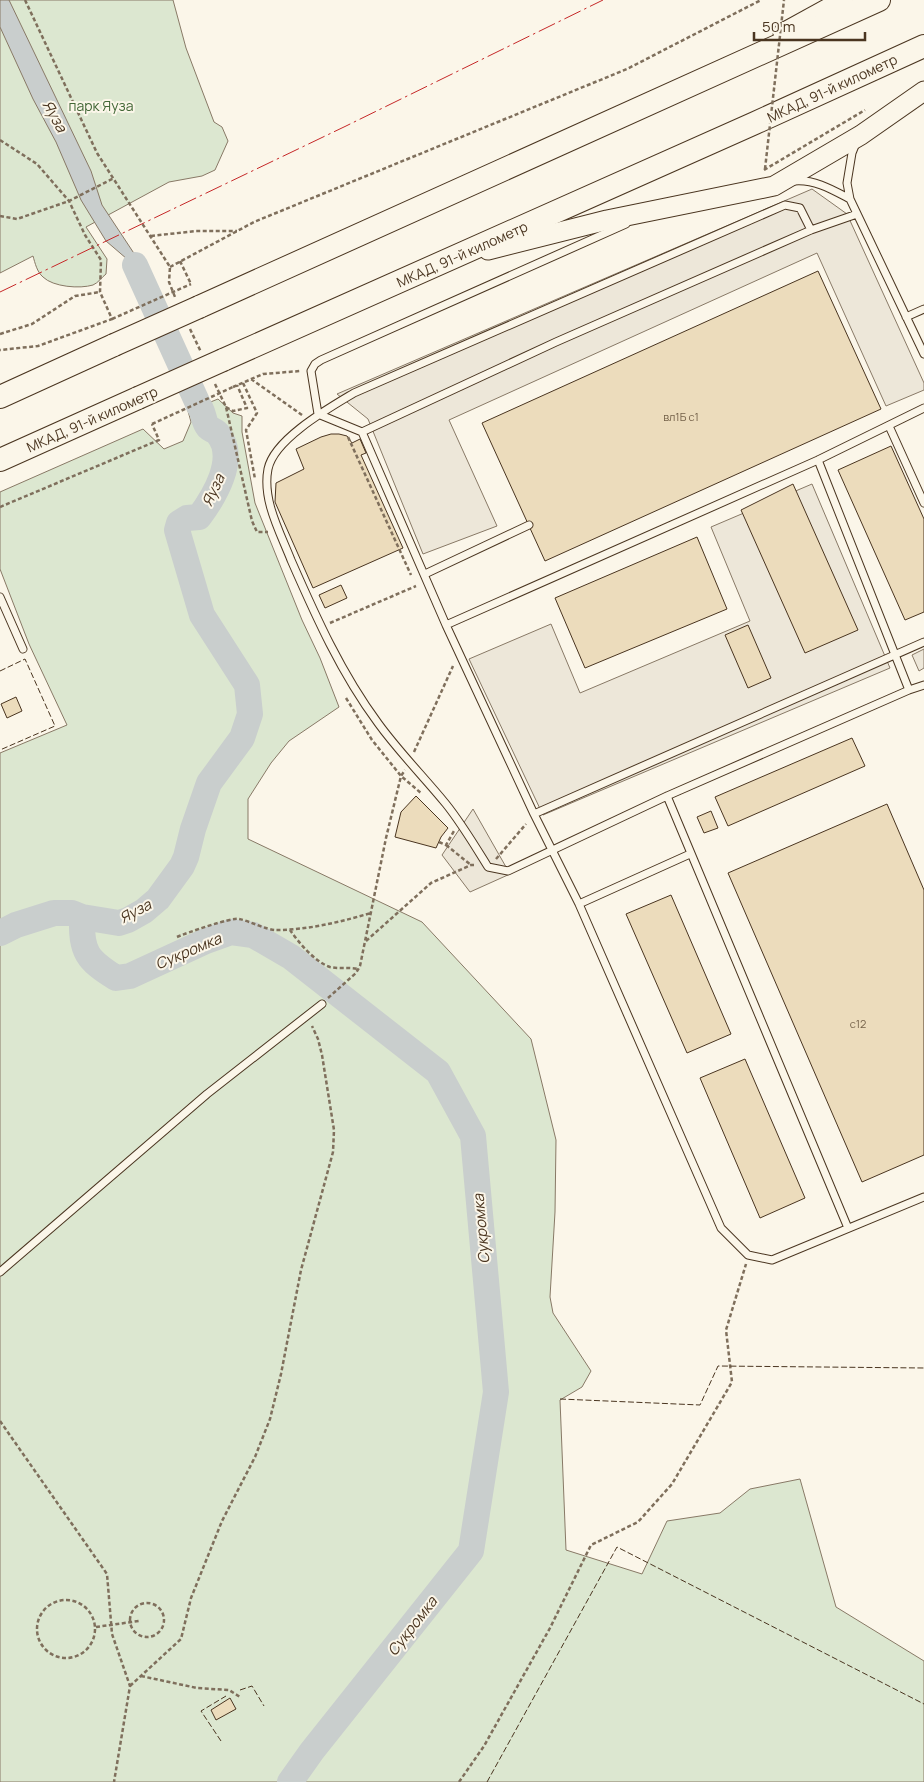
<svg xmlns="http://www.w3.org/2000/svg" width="924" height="1782" font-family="Manrope,sans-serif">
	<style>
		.green { fill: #dce7d0; stroke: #887966 }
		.parking { fill: #ede7d9; stroke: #887966 }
		.water { fill: #c9cecd; stroke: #887966 }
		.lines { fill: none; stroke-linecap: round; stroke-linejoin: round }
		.river { stroke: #c9cecd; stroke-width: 26 }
		.building { fill: #ecdcbc; stroke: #4a3520 }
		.service-casing { stroke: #4a3520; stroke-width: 9 }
		.secondary-casing { stroke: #4a3520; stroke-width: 21 }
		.trunk-casing { stroke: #4a3520; stroke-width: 24 }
		.path { stroke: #7f6f5c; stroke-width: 2.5; stroke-dasharray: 4 2.5; stroke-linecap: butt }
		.service { stroke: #fbf6e9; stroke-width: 7 }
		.secondary { stroke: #fbf6e9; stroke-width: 19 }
		.trunk { stroke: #fbf6e9; stroke-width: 22 }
		.trunk-bridge-casing { stroke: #4a3520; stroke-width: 24; stroke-linecap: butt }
		.path-bridge { stroke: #7f6f5c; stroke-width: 2.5; stroke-dasharray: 4 2.5; stroke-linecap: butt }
		.trunk-bridge { stroke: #fbf6e9; stroke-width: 22 }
		.fence { stroke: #4a3520; stroke-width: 1; stroke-dasharray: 6 2.5; stroke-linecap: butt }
		.power { stroke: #c62828; stroke-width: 1; stroke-dasharray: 18 4 2.5 4; stroke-linecap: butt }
		.labels { text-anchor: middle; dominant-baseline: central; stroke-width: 4; stroke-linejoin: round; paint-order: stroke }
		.number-label { font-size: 11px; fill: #725f47 }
		.street-label { font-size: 14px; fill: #4a3520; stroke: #fbf6e9 }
		.park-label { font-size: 14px; fill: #436837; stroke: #fbf6e9 }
		.water-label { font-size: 15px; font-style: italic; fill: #4a3520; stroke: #fbf6e9 }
	</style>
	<rect width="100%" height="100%" fill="#fbf6e9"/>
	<path class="green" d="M0,0h173l13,48 28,74 8,5 6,14 -13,29 -13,6 -33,6 -83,45 21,32 -1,15c-4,3 -8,9 -13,11 -13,4 -40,2 -50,-8 -6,-5 -8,-14 -10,-21l-33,17z
		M218,399l15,14 9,3v16l13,71 47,117 18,38 19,49 -50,34 -18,22 -23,36v40l174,83 109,117 25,101 -1,72 -5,85 3,16 38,58 -9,16 -22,13 6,150 76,24 25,-53 53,-8 30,-24 50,-10 36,128 88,54v121h-924v-1029l67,-28 -38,-81 -29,-75v-77l143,-63 21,20 19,-8 8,-19 -3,-11z"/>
	<path class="parking" d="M812,189l35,25 77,169v7l-38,16 -69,-153 -368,167 48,106 -74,28 -55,-135 -31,-25z
		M812,484l78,184 -347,147 -74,-156 82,-35 29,69 170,-72 -39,-94z
		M924,649v19l-5,3 -7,-16z
		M473,809l37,65 -40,18 -28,-37z"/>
	<path class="water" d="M0,0h9l82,171 11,34 43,65 1,10 8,15 -14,6 -2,-13 -7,-9 -4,-20 -21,-18 -25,-41 -25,-58 -23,-43 -33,-72z"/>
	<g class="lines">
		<path class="river" d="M82,917c-1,35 5,43 34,61l14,-2 76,-35 25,-9 22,3 38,22 147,115 35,64 23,256 -25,159 -159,200 -22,31
			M0,933l16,-8 38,-12h18l10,4 37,6 9,-3 16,-9 14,-12 24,-33 4,-9 7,-28 16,-46 33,-45 8,-24 -3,-29 -45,-70 -25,-85 2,-7 8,-5 12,-1c15,-20 39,-59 19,-83 -2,-3 -7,-4 -10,-7 -5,-6 -4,-15 -9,-21l-64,-141"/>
	</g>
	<path class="building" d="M818,271l63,138 -336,152 -63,-138z
		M331,434h8l8,2 5,7 8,-4 6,14 -5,2 42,93 -90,40 -38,-86 1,-19 28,-14 -8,-20 25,-12z
		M891,446l33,73v93l-19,8 -67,-150z
		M793,484l65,146 -53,23 -64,-143z
		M697,537l30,72 -142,59 -30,-70z
		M341,585l6,13 -22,10 -6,-13z
		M748,625l23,53 -23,10 -23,-53z
		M16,697l6,14 -15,7 -6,-14z
		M852,738l13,28 -137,60 -13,-29z
		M416,796l32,32 -7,9 -5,11 -41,-11 6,-25z
		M887,804l37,86v265l-62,27 -134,-309z
		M711,811l7,17 -14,5 -7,-16z
		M671,895l60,139 -44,19 -61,-139z
		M745,1059l60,139 -45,20 -60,-140z
		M230,1698l6,11 -20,11 -5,-10z"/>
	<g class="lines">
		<defs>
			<path id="service" d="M856,143l-4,10 -5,30 3,16 74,155
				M794,181c21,-2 39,9 56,18
				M811,230l-11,-22 -15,-3 -431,188c-25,15 -80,46 -86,76 -6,31 12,63 23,91 25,57 50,113 87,163 21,29 46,54 68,81 16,20 29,42 42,63l20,4 159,-75 242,-106 15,-5
				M906,317l18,-8
				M318,414l44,18 194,-90 255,-112 46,-16
				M318,414l-7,-43 4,-7 6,-4 305,-136
				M889,426l35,77
				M362,432l84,193 88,189 45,90 142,324 27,27 24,5 152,-63
				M818,460l91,230
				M425,574l104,-49
				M0,597l23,52
				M446,625l372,-165 106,-52
				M667,796l181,432
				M534,814l390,-172
				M579,904l111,-50
				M0,1272l207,-178 115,-90"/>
			<path id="secondary" d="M783,33l60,-33
				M488,250l119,-30 167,-34 87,-51 63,-44"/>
			<path id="trunk" d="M199,307l680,-307
				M223,360l532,-237 169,-77
				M0,397l114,-52
				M0,460l138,-62"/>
		</defs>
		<use href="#service" class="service-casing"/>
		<use href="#secondary" class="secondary-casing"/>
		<use href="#trunk" class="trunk-casing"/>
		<path class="path" d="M25,0l72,153 73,114 -1,15 6,15
			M0,140l37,24 32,37 16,34 16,25 -1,32 12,27 -74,27 -38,4
			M764,170l101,-60
			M0,216l17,3 52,-18 45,-23
			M151,236l45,-5h41
			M180,261l11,23
			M170,267l84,-45 373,-153 134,-69
			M190,329l11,23
			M0,334l32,-10 43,-28 25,-4
			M251,379l51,36
			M243,383l14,30 -11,17 9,49
			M215,384l11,23 26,114 5,11h11
			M233,387l30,-13 37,-3
			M226,407l7,4 14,-3 -10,-23
			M348,437l63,138
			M0,507l159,-67 -7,-16
			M330,623l86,-37
			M346,698l26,42 29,36 20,17
			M414,752l39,-86
			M439,842l7,3 8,-14
			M446,845l25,20
			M496,859l30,-35
			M290,930c9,13 25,32 40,37 9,2 19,0 28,2
			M177,937c9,-4 55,-20 62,-18 11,2 27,11 37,11 32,0 64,-8 95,-17
			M366,941l65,-58 40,-18h3
			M328,998l28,-25 4,-7 26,-128 15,-62 4,-6
			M0,1421l107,153 5,60 18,52 -16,96
			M37 1629a29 29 0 1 1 58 0a29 29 0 1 1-58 0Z
			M130 1620a17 17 0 1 1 34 0a17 17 0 1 1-34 0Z
			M96,1627l43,-6
			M141,1676l56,12 32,2 11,7
			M130,1686l51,-47 10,-41 31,-77 33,-64 15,-38 11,-45 20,-104 32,-118 1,-22 -12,-75 -4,-16 -6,-13
			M459,1782l25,-36 66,-118 41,-83 47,-23 34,-38 60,-102 -6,-52 20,-66"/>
		<use href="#service" class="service"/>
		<use href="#secondary" class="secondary"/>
		<use href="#trunk" class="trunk"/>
		<defs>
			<path id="trunk-bridge" d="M114,345l85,-38
				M138,398l85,-38"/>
		</defs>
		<use href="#trunk-bridge" class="trunk-bridge-casing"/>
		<path class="path-bridge" d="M765,169l19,-169
			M112,319l79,-35
			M152,424l81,-37"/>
		<use href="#trunk-bridge" class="trunk-bridge"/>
		<path class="fence" d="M0,671l25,-12 30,67 -55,24
			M560,1399l140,6 18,-39 206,2
			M240,1690l12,-4 12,20
			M221,1741l-20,-30 25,-15
			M487,1782l130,-235 307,157"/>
		<path class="power" d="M0,292l346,-166 257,-126"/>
	</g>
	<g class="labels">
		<g class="number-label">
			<text x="681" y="416">вл1Б с1</text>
			<text x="858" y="1023">с12</text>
		</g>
		<g class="street-label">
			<text transform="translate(832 88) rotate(-25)">МКАД, 91-й километр</text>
			<text transform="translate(462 254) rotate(-24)">МКАД, 91-й километр</text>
			<text transform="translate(92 419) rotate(-24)">МКАД, 91-й километр</text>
		</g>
		<g class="park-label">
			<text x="101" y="105">парк Яуза</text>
		</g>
		<g class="water-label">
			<text transform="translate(55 116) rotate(61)">Яуза</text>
			<text transform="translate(213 490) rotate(-65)">Яуза</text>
			<text transform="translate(135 911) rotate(-28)">Яуза</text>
			<text transform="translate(188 951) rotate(-23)">Сукромка</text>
			<text transform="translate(481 1229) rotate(-95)">Сукромка</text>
			<text transform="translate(412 1626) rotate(-52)">Сукромка</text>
		</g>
	</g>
	<path d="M754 32v8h111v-8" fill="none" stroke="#4a3520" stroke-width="2.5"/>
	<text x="762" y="32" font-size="15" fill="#4a3520" stroke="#fbf6e9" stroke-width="4" paint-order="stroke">50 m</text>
</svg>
